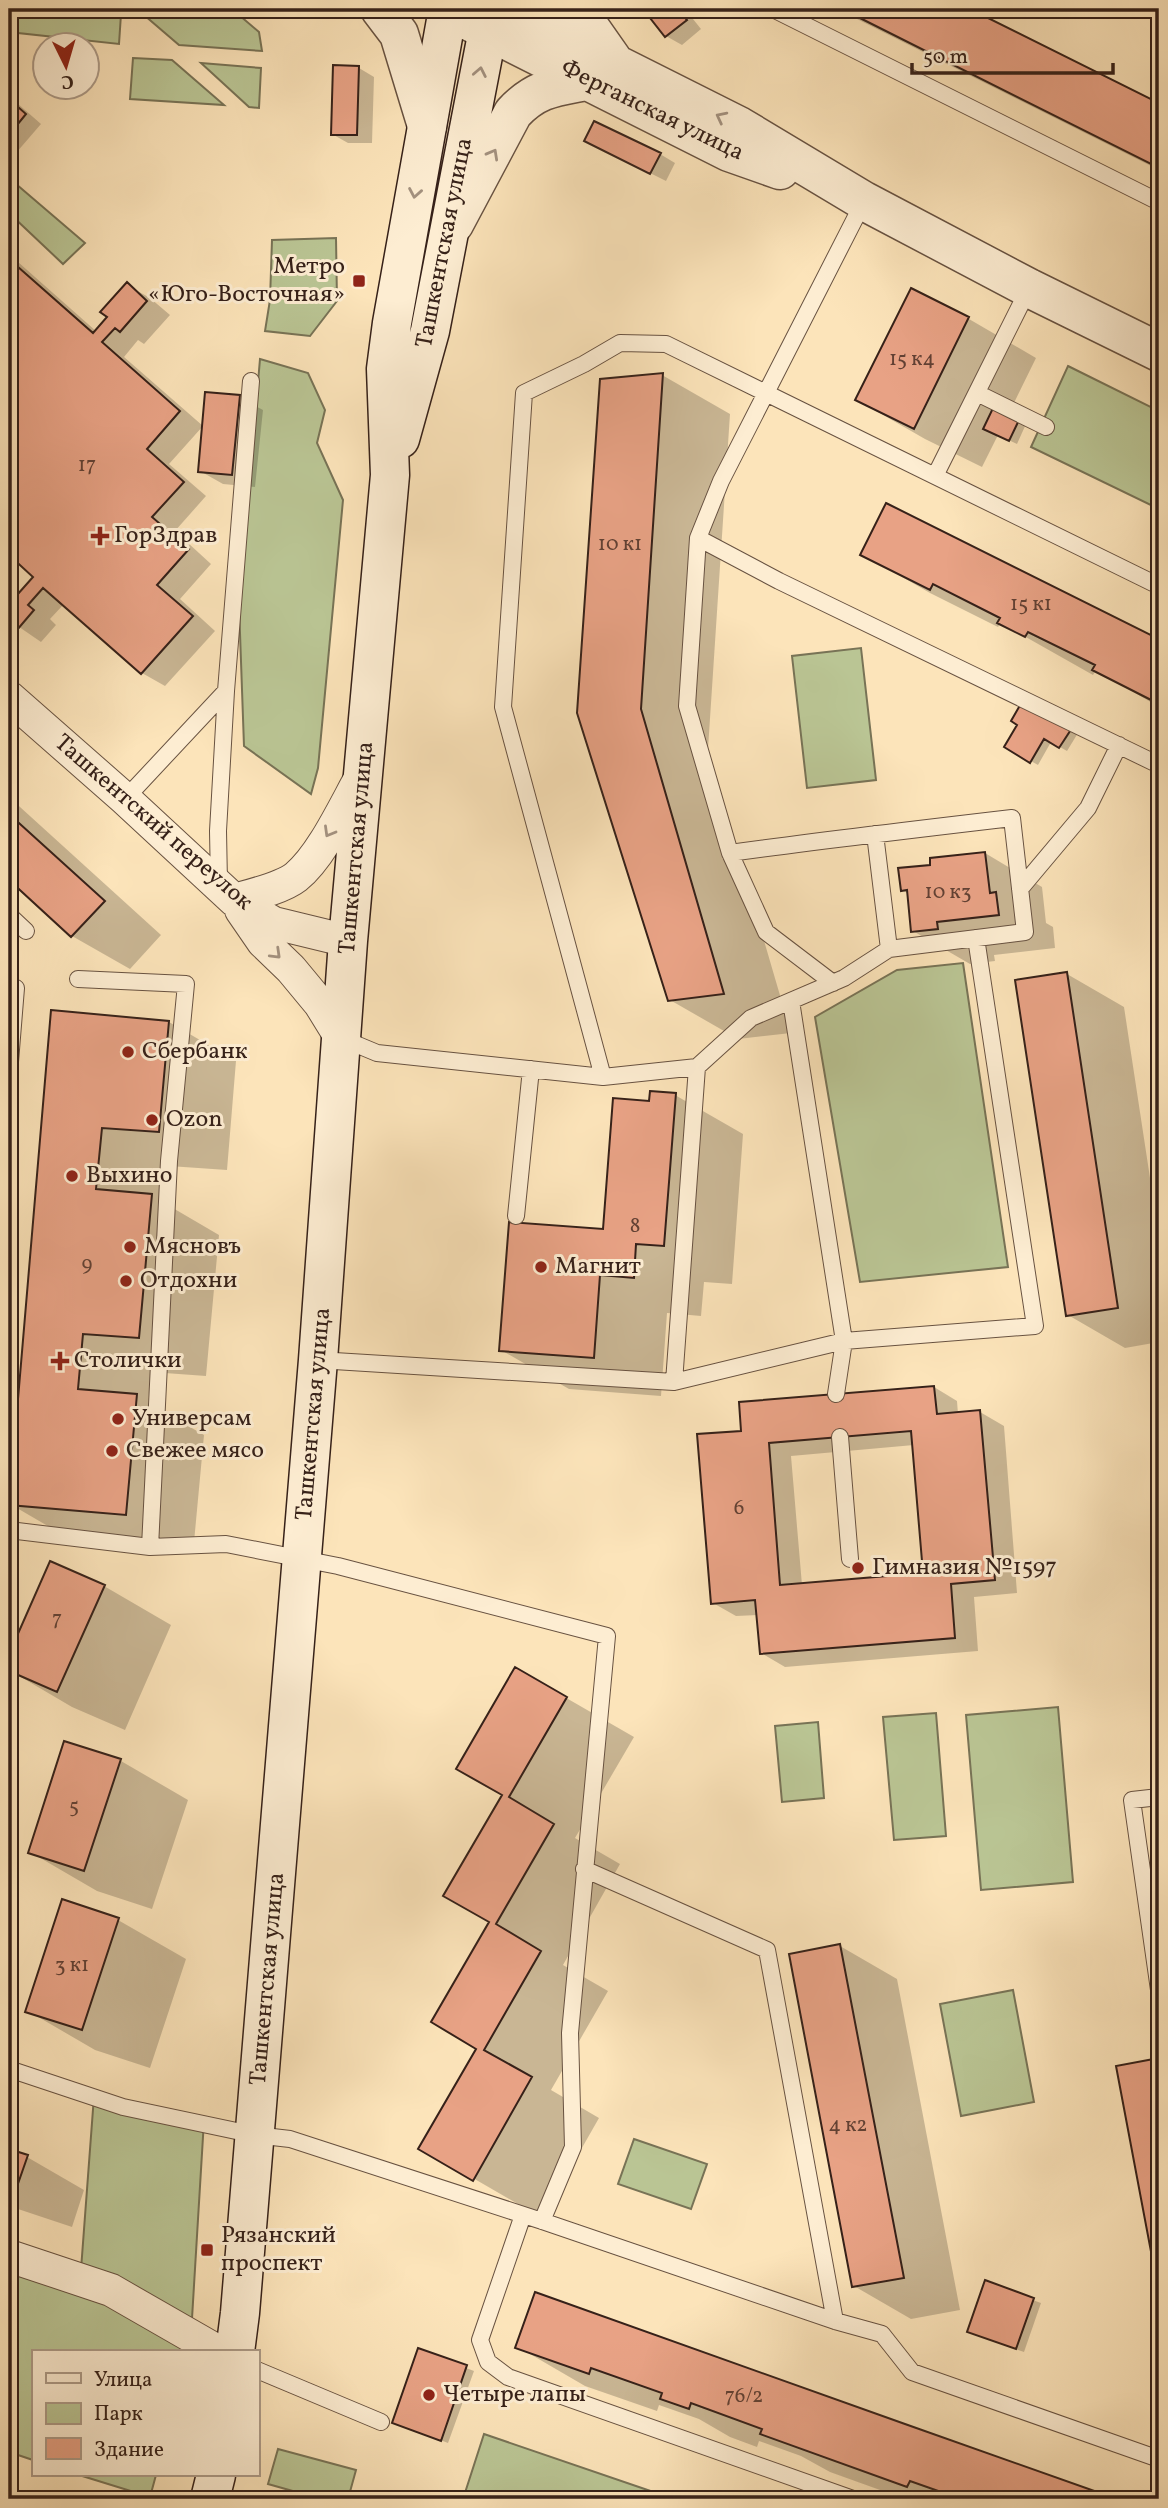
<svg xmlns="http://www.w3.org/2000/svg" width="1168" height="2508" font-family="Vollkorn,serif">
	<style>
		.green { fill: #bac594; stroke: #787356; stroke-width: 2 }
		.shadow { fill: #0003; fill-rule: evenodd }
		.building { fill: #e8a285; stroke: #362119; stroke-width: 2; fill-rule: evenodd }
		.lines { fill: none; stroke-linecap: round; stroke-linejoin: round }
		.service-casing { stroke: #685241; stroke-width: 18 }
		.minor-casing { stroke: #685241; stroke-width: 34 }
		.tertiary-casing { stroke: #685241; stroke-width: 41 }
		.secondary-casing { stroke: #362119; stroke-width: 41 }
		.service { stroke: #fdedd2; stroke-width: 16 }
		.minor { stroke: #fdedd2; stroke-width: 32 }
		.tertiary { stroke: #fdedd2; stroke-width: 38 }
		.secondary { stroke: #fdedd2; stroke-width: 38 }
		.oneway { stroke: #a3917f }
		.poi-dot { fill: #8f2418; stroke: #fdedd2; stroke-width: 2.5 }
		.labels { text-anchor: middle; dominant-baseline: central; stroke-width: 6; stroke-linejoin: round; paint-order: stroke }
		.number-label { font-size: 21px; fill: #624134 }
		.street-label { font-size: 24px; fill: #362119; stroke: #fdedd2 }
		.poi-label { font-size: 24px; fill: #362119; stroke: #fdedd2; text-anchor: start }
	</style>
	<rect width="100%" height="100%" fill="#fce4ba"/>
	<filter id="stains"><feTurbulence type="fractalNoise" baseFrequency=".00286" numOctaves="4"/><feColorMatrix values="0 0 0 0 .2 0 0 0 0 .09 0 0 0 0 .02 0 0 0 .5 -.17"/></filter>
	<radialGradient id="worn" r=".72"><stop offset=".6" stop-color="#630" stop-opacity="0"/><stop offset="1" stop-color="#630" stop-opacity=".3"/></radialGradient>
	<path class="green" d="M9,9h106l6,5 -2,30 -110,-12z
		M137,9h95l27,23 3,19 -83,-6z
		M133,58l39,2 52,45 -94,-6z
		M201,63l60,5 -2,40 -10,-1z
		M9,178l76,65 -22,21 -54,-51z
		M336,238l1,63 -27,35 -45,-5 5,-31 2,-60z
		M260,359l48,14 17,37 -8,33 26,57 -25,268 -7,26 -67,-48 -5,-141z
		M1068,366l91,45v98l-128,-62z
		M861,648l15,132 -69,8 -15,-132z
		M963,963l45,304 -148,15 -45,-265 82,-47z
		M1058,1707l15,175 -92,8 -15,-175z
		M936,1713l10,123 -52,4 -11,-123z
		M818,1722l6,76 -42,4 -7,-76z
		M1013,1990l21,112 -73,14 -21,-112z
		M94,2096l110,24 -13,215 -4,17h-154v108l-24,-8v-192l71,23z
		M634,2139l73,25 -16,45 -73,-25z
		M484,2434l190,65h-211z
		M278,2449l78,21 -8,29h-27l-53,-15z
		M79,2475h77l-6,22z"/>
	<path class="shadow" d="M646,9h39l16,20 -19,16 -16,-9z
		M837,9h129l193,96v65z
		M335,67l24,1 15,9 -2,66h-24l-16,-9z
		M9,96l32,28 -25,29 -7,-5z
		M602,149l58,5 15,9 -9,18z
		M9,254l88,78 12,-15 18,-32 23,13 20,17 -26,29 -6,-4 -14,17 79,69 -34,38 37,32 -31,35 36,33 -31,35 35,32 -50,55 -23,-13 -78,-69 -14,15 6,6 -15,17 -32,-22v-25l2,-3 7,4 17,-20 -26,-23z
		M911,291l58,28 67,39 -28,57 18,9 -9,20 -19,-9 -16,32 -57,-28 -68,-39z
		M662,375l68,39 -22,335 83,284 -53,6 -68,-39 -92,-287z
		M239,397l24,13 -8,77 -32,-3 -23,-13z
		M887,505l272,136v66l-63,-37 -3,5 -92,-52 -3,4 -68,-34 -68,-39z
		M1024,703l54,30 -11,18 -16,-9 -13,23 -32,-18 13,-23z
		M9,797l152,138 -31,34 -58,-33 -63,-58z
		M985,853l57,34 4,36 7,4 2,21 -61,7 1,6 -25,3 -57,-33 -4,-37 -7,-4 30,-24z
		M1067,974l57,33 35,230v105l-34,6 -57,-33z
		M53,1012l116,10 67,39 -9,109 -58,-4 -3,38 53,31 -13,141 -55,-4 -3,31 56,32 -11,118 -116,-10 -67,-39z
		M675,1095l68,39 -11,150 -28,-2 -3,34 -34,-3 -6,83 -92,-7 -68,-39 104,-119 45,-128z
		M934,1387l23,14 1,13 22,-2 24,14 13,167 -43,4 4,54 -193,16 -24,-14 -3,-38 -22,1 -23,-13 30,-171zM914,1445l11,130 -123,10 -11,-129z
		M51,1563l53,23 67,39 -46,105 -53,-23 -63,-37v-12z
		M516,1669l118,68 -59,101 45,26 -57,101 45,26 -57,99 48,28 -57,100 -121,-70 58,-100z
		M65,1743l56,18 67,39 -36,109 -55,-18 -67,-39z
		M64,1902l54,18 68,39 -36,109 -55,-18 -67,-39z
		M840,1946l57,33 63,331 -49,9 -57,-33z
		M1159,2060v224l-41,-217z
		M9,2151l18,6 57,33 -12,37 -63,-21z
		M986,2283l55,20 -17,49 -48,-17z
		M536,2295l576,204h-207l-75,-27 -29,-16 -42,-15 -2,6 -27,-10 -31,-18 -40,-14 -2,6 -72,-25 -67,-39z
		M419,2350l55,21 -26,72 -54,-21z"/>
	<path class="building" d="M643,9h35l9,11 -22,17z
		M842,9h128l189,94v65z
		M333,65l26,1 -2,69h-26z
		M9,99l17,15 -17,21z
		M594,121l67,32 -11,21 -66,-33z
		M9,259l84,74 14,-16 -7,-5 27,-30 20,19 -27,31 -5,-4 -13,14 78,69 -33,38 37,33 -32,35 37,32 -32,36 36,31 -52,58 -98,-86 -15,17 6,5 -17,20 -8,-8v-30l2,-2 6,5 16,-18 -24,-22z
		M911,288l58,29 -55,112 -59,-29z
		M663,373l-22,336 83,285 -56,7 -91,-288 23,-334z
		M205,392l35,3 -8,80 -34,-3z
		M994,406l26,12 -11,23 -26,-12z
		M886,503l273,136v65l-67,-34 3,-5 -67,-33 -3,5 -28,-14 3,-5 -67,-34 -3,6 -70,-35z
		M1023,700l49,28 -13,20 -15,-9 -14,24 -26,-16 13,-22 -6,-4z
		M9,814l96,87 -34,36 -62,-57z
		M985,852l5,41 6,-1 3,23 -62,7 1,7 -27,3 -4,-42 -6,1 -3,-23 32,-3v-7z
		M1067,972l51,336 -52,8 -51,-336z
		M51,1010l118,11 -10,111 -57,-4 -6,61 56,5 -13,144 -56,-4 -5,55 59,5 -11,121 -117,-10z
		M650,1091l26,2 -12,153 -28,-2 -2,34 -34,-3 -6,83 -95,-7 10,-129 94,7 10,-131 36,3z
		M934,1386l3,28 43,-4 15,170 -44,4 4,54 -195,16 -5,-54 -44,4 -14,-170 44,-3 -2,-29zM911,1431l12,142 -143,12 -11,-142z
		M50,1561l55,24 -48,107 -48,-21v-17z
		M515,1667l52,30 -58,100 45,27 -58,100 45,27 -57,99 48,27 -59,104 -55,-32 58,-100 -45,-27 58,-100 -46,-26 59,-101 -46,-26z
		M64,1741l57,18 -37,112 -56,-18z
		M62,1899l57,19 -37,112 -57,-18z
		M840,1944l64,334 -52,9 -63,-333z
		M1159,2058v236l-43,-228z
		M9,2149l19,6 -14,40 -5,-1z
		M985,2280l49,18 -18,51 -49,-17z
		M535,2292l370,132 212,75h-156l-51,-18 -3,6 -147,-53 2,-5 -71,-26 -2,6 -29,-10 2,-6 -71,-25 -2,6 -74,-26z
		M418,2348l49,17 -26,76 -49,-18z"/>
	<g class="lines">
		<defs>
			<path id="service" d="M773,9l386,193
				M977,393l69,34
				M935,476l94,-188
				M698,538l81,43 380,184
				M125,799l101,-108
				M730,853c94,-13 188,-24 282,-35l13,114 -136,17 -14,-115
				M219,883l-1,-52 8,-140 25,-310
				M1020,889l68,-81 31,-63
				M9,915l17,16
				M78,979l108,5 -17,177 -19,386
				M833,983l-67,-51 -36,-79 -43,-147 11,-168 23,-57 143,-280
				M791,1001l53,340 -8,53
				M341,1038l36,15 226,24 94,-10 54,-49 93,-40 45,-29
				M697,1067l-23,315 170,-41 191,-15 -59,-388
				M9,1074l7,-86
				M603,1077l-100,-370 21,-314 60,-29 36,-21 46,1 493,242
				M516,1216l15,-147
				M318,1360l356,22
				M840,1437l10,122
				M9,1530l141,17 76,-3 112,22 269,70 -37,397 3,114 -31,74
				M1159,1797l-27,3 27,190
				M584,1869l183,81 68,371
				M9,2069l114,38 132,28 35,4 252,82 293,100 47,13 30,38 247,87
				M523,2215l-43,125 8,22 20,15 345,122
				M257,2370l124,52"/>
			<path id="minor" d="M9,697l116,102 109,101 40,23 74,18
				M234,900c18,-5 48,-12 62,-23 26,-21 49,-72 66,-102
				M241,910l22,32 28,27 29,35 21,34
				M9,2256l102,34 108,62"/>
			<path id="tertiary" d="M380,9l19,25 28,92
				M445,9l284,143 51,18
				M506,9l233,117 125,75 165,87 130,64
				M577,9l35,50
				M454,224l59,-111c23,-25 42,-26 73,-32"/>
			<path id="secondary" d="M400,439l30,-108 62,-322
				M235,2352l5,-39 78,-953 30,-419 42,-466 -4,-106 6,-46 56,-314
				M210,2499l6,-24"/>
		</defs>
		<use href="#service" class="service-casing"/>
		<use href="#minor" class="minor-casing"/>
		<use href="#tertiary" class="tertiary-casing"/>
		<use href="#secondary" class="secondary-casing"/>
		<use href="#service" class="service"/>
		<use href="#minor" class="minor"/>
		<use href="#tertiary" class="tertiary"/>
		<use href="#secondary" class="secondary"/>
	</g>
	<defs><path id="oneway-chevron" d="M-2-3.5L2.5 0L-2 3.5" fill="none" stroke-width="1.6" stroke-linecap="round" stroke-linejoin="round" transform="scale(1.75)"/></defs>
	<g class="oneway">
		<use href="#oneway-chevron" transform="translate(480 72) rotate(-79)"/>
		<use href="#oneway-chevron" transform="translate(721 117) rotate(-153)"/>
		<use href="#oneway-chevron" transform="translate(493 154) rotate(-61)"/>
		<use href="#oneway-chevron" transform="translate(415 193) rotate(100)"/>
		<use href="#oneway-chevron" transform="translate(329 832) rotate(120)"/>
		<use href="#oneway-chevron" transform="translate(276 954) rotate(44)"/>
	</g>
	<g class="poi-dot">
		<rect x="352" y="274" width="14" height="14" rx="3.5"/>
		<path d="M96.5 525.5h7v7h7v7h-7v7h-7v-7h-7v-7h7z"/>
		<circle cx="128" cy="1052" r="7"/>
		<circle cx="152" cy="1120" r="7"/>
		<circle cx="72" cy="1176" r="7"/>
		<circle cx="130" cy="1247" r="7"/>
		<circle cx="541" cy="1267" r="7"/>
		<circle cx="126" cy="1281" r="7"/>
		<path d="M56.5 1350.5h7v7h7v7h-7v7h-7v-7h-7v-7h7z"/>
		<circle cx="118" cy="1419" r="7"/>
		<circle cx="112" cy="1451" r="7"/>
		<circle cx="858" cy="1568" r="7"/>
		<rect x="200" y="2243" width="14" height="14" rx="3.5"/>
		<circle cx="429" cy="2395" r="7"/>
	</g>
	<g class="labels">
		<g class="number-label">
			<text x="912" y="359">15 к4</text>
			<text x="87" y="465">17</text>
			<text x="620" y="544">10 к1</text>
			<text x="1031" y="604">15 к1</text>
			<text x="948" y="892">10 к3</text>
			<text x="635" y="1226">8</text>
			<text x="87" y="1264">9</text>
			<text x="739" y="1508">6</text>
			<text x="57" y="1619">7</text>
			<text x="74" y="1806">5</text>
			<text x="72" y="1965">3 к1</text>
			<text x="848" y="2125">4 к2</text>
			<text x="744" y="2396">76/2</text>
		</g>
		<g class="street-label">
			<text transform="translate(652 111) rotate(26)">Ферганская улица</text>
			<text transform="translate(445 243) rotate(-79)">Ташкентская улица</text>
			<text transform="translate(153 823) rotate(41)">Ташкентский переулок</text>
			<text transform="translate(357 848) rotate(-85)">Ташкентская улица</text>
			<text transform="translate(314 1414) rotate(-85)">Ташкентская улица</text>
			<text transform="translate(268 1979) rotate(-85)">Ташкентская улица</text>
		</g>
		<g class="poi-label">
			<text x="345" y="267" text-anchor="end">Метро<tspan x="345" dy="28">«Юго-Восточная»</tspan></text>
			<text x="114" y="536">ГорЗдрав</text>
			<text x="142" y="1052">Сбербанк</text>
			<text x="166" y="1120">Ozon</text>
			<text x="86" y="1176">Выхино</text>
			<text x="144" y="1247">Мясновъ</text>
			<text x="555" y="1267">Магнит</text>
			<text x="140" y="1281">Отдохни</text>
			<text x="74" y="1361">Столички</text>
			<text x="132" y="1419">Универсам</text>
			<text x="126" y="1451">Свежее мясо</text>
			<text x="872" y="1568">Гимназия №1597</text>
			<text x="221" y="2236">Рязанский<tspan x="221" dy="28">проспект</tspan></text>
			<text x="443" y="2395">Четыре лапы</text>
		</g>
	</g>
	<rect width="1168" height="2508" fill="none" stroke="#fce4ba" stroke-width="35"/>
	<rect x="10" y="10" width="1147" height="2487" fill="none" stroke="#362119" stroke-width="3.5"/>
	<rect x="18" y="18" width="1133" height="2473" fill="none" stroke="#362119" stroke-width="2"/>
	<rect x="32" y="2350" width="228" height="126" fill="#fdedd2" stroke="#ad9b88" stroke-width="2"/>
	<rect x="46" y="2373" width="35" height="10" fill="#fdedd2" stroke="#ad9b88" stroke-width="2"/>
	<text x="94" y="2386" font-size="21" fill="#362119">Улица</text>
	<rect x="46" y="2403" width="35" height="21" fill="#bac594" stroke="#ad9b88" stroke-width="2"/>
	<text x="94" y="2420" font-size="21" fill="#362119">Парк</text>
	<rect x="46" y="2438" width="35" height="21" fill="#e8a285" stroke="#ad9b88" stroke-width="2"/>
	<text x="94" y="2456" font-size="21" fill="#362119">Здание</text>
	<g transform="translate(66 66) rotate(175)"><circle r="33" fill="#fdedd2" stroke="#ad9b88" stroke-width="2"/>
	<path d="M0-5L12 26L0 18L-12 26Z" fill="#8f2418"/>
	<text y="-10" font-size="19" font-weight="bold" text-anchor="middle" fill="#362119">С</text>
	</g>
	<path d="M912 63v10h201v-10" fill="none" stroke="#362119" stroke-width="3.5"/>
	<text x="923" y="63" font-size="21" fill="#362119" stroke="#fdedd2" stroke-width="5" paint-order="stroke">50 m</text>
	<rect width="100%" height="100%" filter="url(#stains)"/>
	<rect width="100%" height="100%" fill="url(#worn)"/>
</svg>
